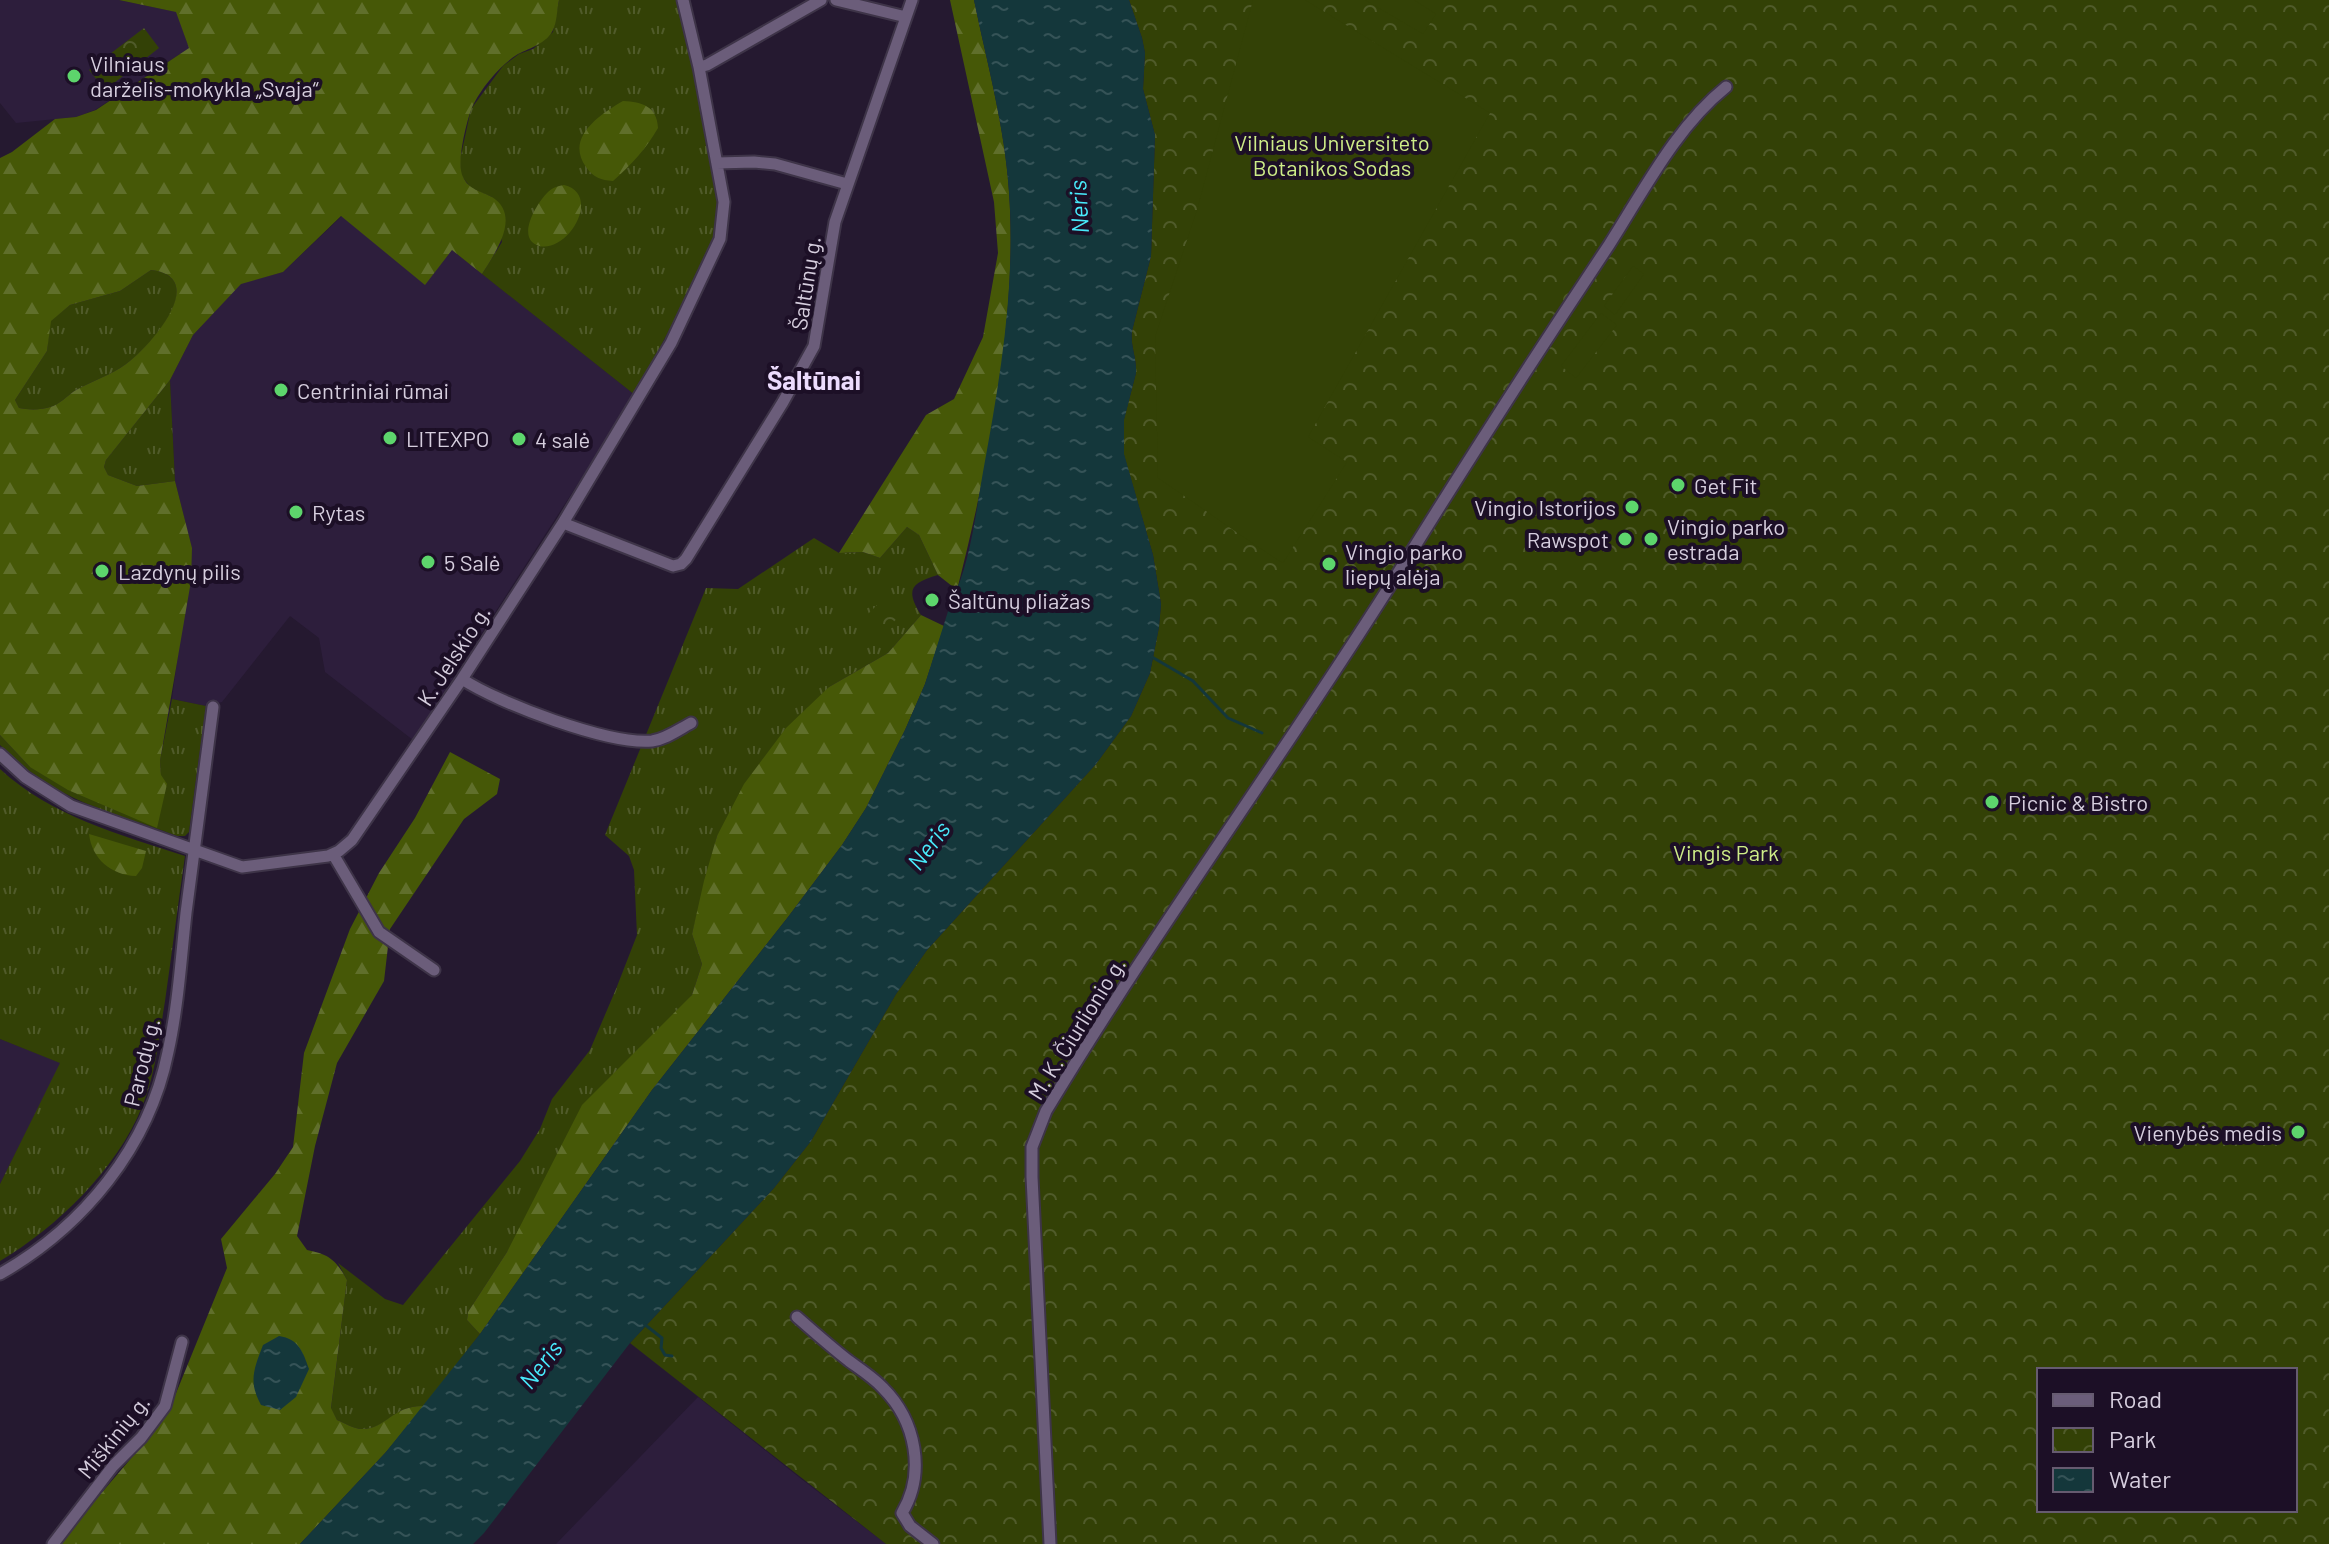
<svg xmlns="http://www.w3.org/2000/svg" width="2329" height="1544" font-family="Barlow,sans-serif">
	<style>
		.built { fill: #2d1e3c }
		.grass { fill: url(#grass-tufts) }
		.forest { fill: url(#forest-firs); fill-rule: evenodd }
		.park { fill: url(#park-crowns); fill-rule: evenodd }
		.garden { fill: #334106 }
		.water { fill: url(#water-ripples) }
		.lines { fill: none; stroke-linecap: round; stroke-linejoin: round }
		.stream { stroke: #14373b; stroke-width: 3 }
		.minor-casing { stroke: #3e3448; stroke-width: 15 }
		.minor { stroke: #6b5d7a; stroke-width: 11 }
		.poi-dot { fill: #5dd56c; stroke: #1c0f26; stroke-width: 3 }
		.labels { text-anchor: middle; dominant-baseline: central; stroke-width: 8; stroke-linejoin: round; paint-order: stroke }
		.poi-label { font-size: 22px; fill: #d6cede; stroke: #1c0f26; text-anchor: start }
		.park-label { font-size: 22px; fill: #ceed88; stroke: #1c0f26 }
		.street-label { font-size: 22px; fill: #d6cede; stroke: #1c0f26 }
		.water-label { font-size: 24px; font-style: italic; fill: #48eafb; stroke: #1c0f26 }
		.quarter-label { font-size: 26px; font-weight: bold; fill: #ecdcfd; stroke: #1c0f26 }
	</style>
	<defs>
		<pattern id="grass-tufts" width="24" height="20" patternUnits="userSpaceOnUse" patternTransform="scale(2)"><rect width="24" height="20" fill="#334106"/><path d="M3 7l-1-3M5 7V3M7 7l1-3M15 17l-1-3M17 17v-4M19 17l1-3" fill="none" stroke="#505b2a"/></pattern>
		<pattern id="forest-firs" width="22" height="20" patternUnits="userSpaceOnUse" patternTransform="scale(2)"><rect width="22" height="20" fill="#465807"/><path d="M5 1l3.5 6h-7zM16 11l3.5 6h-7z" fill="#606f2b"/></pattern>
		<pattern id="park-crowns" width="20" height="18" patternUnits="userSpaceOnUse" patternTransform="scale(2)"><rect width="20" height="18" fill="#334106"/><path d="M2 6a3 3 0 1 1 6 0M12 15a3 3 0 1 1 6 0" fill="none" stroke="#505b2a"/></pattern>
		<pattern id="water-ripples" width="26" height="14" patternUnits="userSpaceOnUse" patternTransform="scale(2)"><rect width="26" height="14" fill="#14373b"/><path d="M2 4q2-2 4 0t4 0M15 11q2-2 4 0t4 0" fill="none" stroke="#355357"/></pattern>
	</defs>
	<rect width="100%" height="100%" fill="#251930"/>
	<path class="built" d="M0,0h119l58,12 12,36 -94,62 -19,7 -60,6 -16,-20z
		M342,216l83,68 27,-34 183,145 -222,345 -88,-68 -6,-34 -29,-22 -68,86 -16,4 -34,-7 20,-150 -17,-68 -5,-101 23,-45 48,-52 42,-11z
		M0,1039l61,24 -61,121z
		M698,1397l102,81 86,66h-330z"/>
	<path class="grass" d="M559,0h118l21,86 20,121 -3,36 -80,152 -153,-121 20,-32 -10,-45 -21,-9 -10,-13 -1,-15 11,-51 32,-43 16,-12 14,-5 20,-17z
		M151,270c60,7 0,77 -25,94 -15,11 -34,17 -50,26 -8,5 -17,15 -26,17 -8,3 -22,3 -31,1l-4,-8 32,-49 3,-30 20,-16 50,-14z
		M170,380l5,101 -38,5 -29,-11 -4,-8 2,-7z
		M907,527l12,8 19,40c-27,8 -33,14 -17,40l-33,38 -59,34 -112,149 -25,98 10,30 -10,31 -185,257 -39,60 -1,8 13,14 -56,72c-31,-1 -37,23 -62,23 -8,0 -17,-6 -25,-9l-6,-11 16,-129 -9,-17 47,36 18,6 117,-144 20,-32 12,-30 38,-49 26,-61 21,-54 -3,-65 -5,-14 -24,-21 101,-247 32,1 76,-51 25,15 24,-1 17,6z
		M172,699l34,7 -17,126 -4,4h-8c-73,-28 -118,-32 -177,-91v-10l30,32 131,8 -1,-14z
		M0,769c52,48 119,65 185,87 -7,48 -13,96 -20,145 -6,36 -9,72 -23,106 -25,62 -86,121 -142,154v-77l60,-121 -60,-24z"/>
	<path class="forest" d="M119,0h440c-2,9 -2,22 -6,30 -6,13 -23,18 -35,24 -18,11 -39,36 -47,56 -5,14 -15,54 -8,67 6,13 18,14 29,20 30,19 3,56 -10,77l-30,-24 -27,35 -84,-69 -58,56 -42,12 -48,51 -23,45 -64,80 -2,7 4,8 29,11 38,-5 17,67 -1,33 -31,180 1,14 6,9 -10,44 -89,-38 -38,-23 -30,-32v-577l12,-6 43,-33 21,-2 20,-7 93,-62 -13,-36zM151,270c60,7 -1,77 -25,94 -15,11 -34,17 -50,26 -8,5 -17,15 -26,17 -8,3 -22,3 -31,1l-4,-8 32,-49 4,-30 19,-16 50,-14z
		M950,0h24c13,63 31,128 35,192 9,126 -21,276 -52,398l-19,-15 -19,-40 -12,-8 -27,31 -17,-6 -24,1 87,-138 28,-16 29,-62 15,-84 -4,-51z
		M623,101c19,1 34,5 35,27 -12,21 -26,36 -45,53 -12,-1 -19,-3 -27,-14 -21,-29 13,-52 37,-66z
		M564,185c38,9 5,68 -25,61 -24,-7 -2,-43 8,-53 5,-5 10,-7 17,-8z
		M921,615l23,11 -19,58 -20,46 -39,78 -24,37 -54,72 -136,173 -172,244 -13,-14 1,-8 39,-60 75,-147 110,-110 10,-31 -10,-30 12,-53 13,-45 27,-52 42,-56 43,-41 59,-34z
		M450,752l50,27 -3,15 -33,25 -74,110 -6,52 -47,82 -22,83 -18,90 10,14c22,4 30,11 40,30l-16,128 6,12c8,3 17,9 25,9 24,0 31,-24 62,-23l-38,46 -86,92h-242l98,-115 14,-21 57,-140 -6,-29 54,-65 18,-27 11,-94 46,-124 29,-56 36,-55z
		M89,834l57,17 -4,17 -6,8c-25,-1 -44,-17 -47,-42z"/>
	<path class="park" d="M1129,0h1200v1544h-1443l-256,-201 144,-155 37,-47 85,-147 31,-44 169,-186 35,-48 19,-43 9,-46 2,-23 -8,-49 -29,-100v-36l12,-46c1,-15 -6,-27 -4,-42l19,-75 4,-121 -12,-46 2,-36 -3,-15zM2039,1370h256v140h-256z
		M144,28l15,20 -54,42 -16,-20z
		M890,592l16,18 -26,25 -16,-17z"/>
	<path class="garden" d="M1253,0h52l185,113 -182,324 39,25 -64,101c-43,-27 -83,-57 -125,-85l-3,-141 42,-127z
		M1365,0h49l22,14 -13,20z
		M1633,266l11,8 -29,41 -11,-9z
		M1601,313l16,12 -41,53 -15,-12z"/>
	<path class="water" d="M974,0h155l13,38 3,15 -2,36 12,46 -4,121 -19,75c-2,15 5,27 4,42l-12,47v34l29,101 8,49 -2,23 -9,46 -19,43 -35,48 -169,186 -31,44 -85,147 -37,47 -144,155 -146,190 -11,11h-173l86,-92 94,-118 172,-244 136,-173 54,-72 24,-37 39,-78 20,-46 26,-82c19,-36 25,-90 32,-130 17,-92 33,-186 26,-280 -4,-64 -22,-129 -35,-192z
		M279,1336c20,3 24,16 30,33l-13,28 -16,13 -19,-5c-13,-24 -7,-36 2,-60z"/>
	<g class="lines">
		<path class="stream" d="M1152,657l41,24 35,37 34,15
			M644,1324l18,14 -1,10 4,7 7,1"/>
		<defs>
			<path id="minor" d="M836,0l70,17
				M699,67l8,-2 114,-65
				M717,163l37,-1 21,2 72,20
				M563,523l110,43 8,-2 5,-5 97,-157 31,-56 21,-124 77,-222
				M462,679c36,24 147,66 190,62 14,-2 26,-11 39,-18
				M0,754l25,23 46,29 171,61 86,-11 11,-5 13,-11 110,-161 101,-156 108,-180 49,-104 4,-37 -25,-135 -16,-67
				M333,854l46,78 55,38
				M0,1274c83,-47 149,-127 168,-222 10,-45 13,-93 18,-139 9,-69 18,-137 27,-206
				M797,1317c17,15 34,30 52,44 11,8 25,17 34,27 33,33 43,85 19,125l8,13 23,18
				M53,1544l60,-78 28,-28 24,-32 17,-64
				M1050,1544l-18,-367v-30l14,-36c113,-187 243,-363 359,-549 66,-106 134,-212 204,-317 34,-53 67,-118 117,-158"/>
		</defs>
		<use href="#minor" class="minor-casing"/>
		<use href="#minor" class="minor"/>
	</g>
	<g class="poi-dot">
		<circle cx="74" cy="76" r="8"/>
		<circle cx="281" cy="390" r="8"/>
		<circle cx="390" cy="438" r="8"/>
		<circle cx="519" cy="439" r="8"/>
		<circle cx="1678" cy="485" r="8"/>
		<circle cx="1632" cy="507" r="8"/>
		<circle cx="296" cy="512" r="8"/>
		<circle cx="1625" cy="539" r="8"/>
		<circle cx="1651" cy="539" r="8"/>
		<circle cx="428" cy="562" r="8"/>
		<circle cx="1329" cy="564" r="8"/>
		<circle cx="102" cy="571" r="8"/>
		<circle cx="932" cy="600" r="8"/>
		<circle cx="1992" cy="802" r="8"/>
		<circle cx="2298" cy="1132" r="8"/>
	</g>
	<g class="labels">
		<g class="poi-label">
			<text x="90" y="63">Vilniaus<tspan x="90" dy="25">darželis-mokykla „Svaja“</tspan></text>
			<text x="297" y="390">Centriniai rūmai</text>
			<text x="406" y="438">LITEXPO</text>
			<text x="535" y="439">4 salė</text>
			<text x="1694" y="485">Get Fit</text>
			<text x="1616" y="507" text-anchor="end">Vingio Istorijos</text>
			<text x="312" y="512">Rytas</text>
			<text x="1667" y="526">Vingio parko<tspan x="1667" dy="25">estrada</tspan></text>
			<text x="1609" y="539" text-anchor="end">Rawspot</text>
			<text x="1345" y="551">Vingio parko<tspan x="1345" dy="25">liepų alėja</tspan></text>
			<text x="444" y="562">5 Salė</text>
			<text x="118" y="571">Lazdynų pilis</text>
			<text x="948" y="600">Šaltūnų pliažas</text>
			<text x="2008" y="802">Picnic &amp; Bistro</text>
			<text x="2282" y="1132" text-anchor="end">Vienybės medis</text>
		</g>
		<g class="park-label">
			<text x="1332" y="142">Vilniaus Universiteto<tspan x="1332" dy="25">Botanikos Sodas</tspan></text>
			<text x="1726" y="852">Vingis Park</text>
		</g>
		<g class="street-label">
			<text transform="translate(805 283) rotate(-81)">Šaltūnų g.</text>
			<text transform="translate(453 655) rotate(-57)">K. Jelskio g.</text>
			<text transform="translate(1076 1028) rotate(-58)">M. K. Čiurlionio g.</text>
			<text transform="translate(141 1062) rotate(-76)">Parodų g.</text>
			<text transform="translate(113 1436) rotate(-51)">Miškinių g.</text>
		</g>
		<g class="water-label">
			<text transform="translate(1078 207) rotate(-93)">Neris</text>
			<text transform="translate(928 845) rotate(-53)">Neris</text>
			<text transform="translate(540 1364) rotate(-52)">Neris</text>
		</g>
		<g class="quarter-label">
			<text x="814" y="379">Šaltūnai</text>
		</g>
	</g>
	<rect x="2037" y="1368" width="260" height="144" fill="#1c0f26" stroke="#665b70" stroke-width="2"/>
	<rect x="2053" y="1394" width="40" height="12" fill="#6b5d7a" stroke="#665b70" stroke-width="2"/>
	<text x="2109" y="1408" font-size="24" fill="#d6cede">Road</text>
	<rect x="2053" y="1428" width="40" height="24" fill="url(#park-crowns)" stroke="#665b70" stroke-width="2"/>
	<text x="2109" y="1448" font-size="24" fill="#d6cede">Park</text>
	<rect x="2053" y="1468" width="40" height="24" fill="url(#water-ripples)" stroke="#665b70" stroke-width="2"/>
	<text x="2109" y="1488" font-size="24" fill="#d6cede">Water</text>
</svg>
